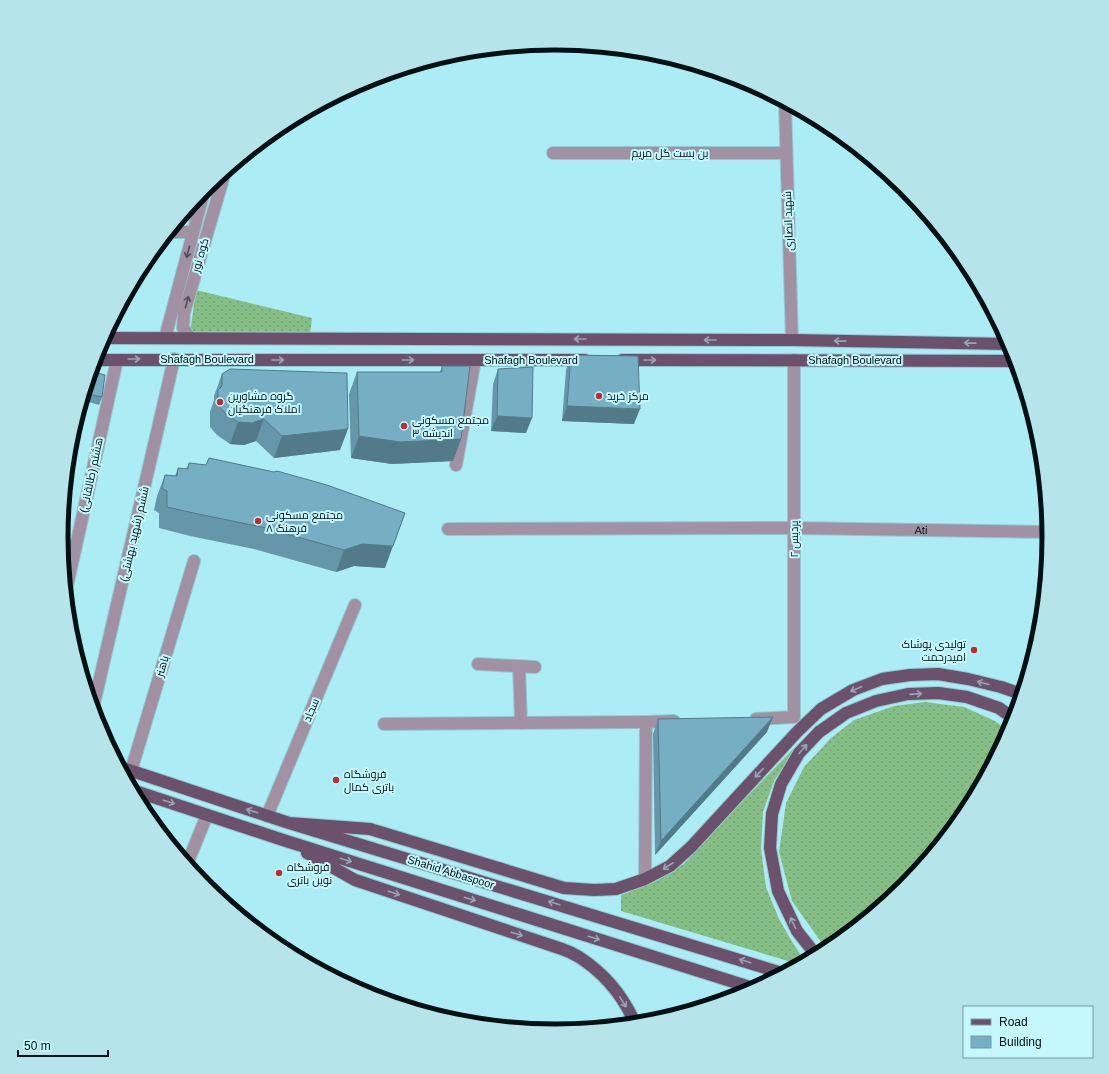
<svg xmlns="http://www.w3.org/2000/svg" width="1109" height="1074" font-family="Arial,Cairo,sans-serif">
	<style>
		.grass { fill: url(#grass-dots) }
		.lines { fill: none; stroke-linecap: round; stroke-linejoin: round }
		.minor-casing { stroke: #90cad1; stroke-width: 14 }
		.major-casing { stroke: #90cad1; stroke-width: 14 }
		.minor { stroke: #a191a2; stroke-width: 12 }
		.major { stroke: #6c516d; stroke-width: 12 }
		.wall { fill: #6596a9 }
		.shaded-wall { fill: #537a89 }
		.building { fill: #76aec4; stroke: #537a89 }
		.oneway { stroke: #50505a }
		.oneway2 { stroke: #98a4b6 }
		.poi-dot { fill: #bd2d31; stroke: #c5f8fe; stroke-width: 1.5 }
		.labels { text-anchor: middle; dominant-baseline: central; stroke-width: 4; stroke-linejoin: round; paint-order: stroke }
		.street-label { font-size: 11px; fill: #001013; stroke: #c5f8fe }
		.poi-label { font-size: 11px; fill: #001013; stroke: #c5f8fe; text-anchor: start }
		.rim { fill: none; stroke: #001013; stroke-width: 5 }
	</style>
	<defs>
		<pattern id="grass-dots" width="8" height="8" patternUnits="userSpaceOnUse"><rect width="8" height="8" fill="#85bf86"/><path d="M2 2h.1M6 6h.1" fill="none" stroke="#71a373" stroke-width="1.8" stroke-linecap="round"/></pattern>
	</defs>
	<rect width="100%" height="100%" fill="#acedf5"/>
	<path class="grass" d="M196,290l116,28 -2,17 -120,-2z
		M925,702l39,5 31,14 13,10 -43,81 -61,74 -75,62 -8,-6 -29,-41 -13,-49 7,-49 18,-36 27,-29 23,-18 40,-14z
		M798,744l-24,37 -11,31 -2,36 5,39 13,32 15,26 11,16 -7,3 -177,-53v-16l35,-14 29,-18 43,-47z"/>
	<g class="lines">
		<defs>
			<g id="minor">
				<path d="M785,103l7,237"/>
				<path d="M553,153h233"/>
				<path d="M169,232h24"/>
				<path d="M165,338l40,-150"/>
				<path d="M190,338l-7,-10 1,-15 41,-141"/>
				<path d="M456,465l19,-105"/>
				<path id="s1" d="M448,529l346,-1 254,4"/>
				<path d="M66,591l51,-231"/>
				<path d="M478,664l57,3"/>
				<path d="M519,666l2,57"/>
				<path d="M93,708l81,-349"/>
				<path d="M756,719l38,-2v-357"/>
				<path d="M384,724l262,-2"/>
				<path d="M131,771l63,-210"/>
				<path d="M267,816l88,-211"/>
				<path d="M187,864l20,-49"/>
				<path d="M645,879l1,-157 28,-1"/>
			</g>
			<path id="major" d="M103,338l689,2 217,4
				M95,360h490
				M622,360l393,1
				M120,767l169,56 493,150
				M132,790l151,50 470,148
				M289,823l81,6 194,59 30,2 22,-1 29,-10 25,-13 21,-19 106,-115 24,-23 32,-19 29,-11 28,-4 28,-1 30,5 33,8 20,7
				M307,853l48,27 207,69c6,2 12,5 17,8 25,16 44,39 56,66
				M816,955l-19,-24 -19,-40 -8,-43 2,-34 9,-30 18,-31 20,-21 27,-19 30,-12 32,-7 30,-1 29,4 32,11 14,10"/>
		</defs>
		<use href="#minor" class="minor-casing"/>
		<use href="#major" class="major-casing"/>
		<use href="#minor" class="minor"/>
		<use href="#major" class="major"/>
	</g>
	<path class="wall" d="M571,355l63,69 -72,-3 4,-51z
		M442,366l19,73 -8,22 -61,3 -41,-6 -2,-64 8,-22h83z
		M498,369l28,64 -35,-2 2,-47z
		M91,371l11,26 -3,8 -17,-5z
		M222,374l118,76 -66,8 -18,-17 -12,4 -14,-1 -13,-9 -7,-8v-15l4,-12v-4z
		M189,463l196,105 -31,-2 -18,6 -82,-23 -64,-13 -31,-8v-15l-5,-3 3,-14 8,-21 10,1 3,-8 8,1z
		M658,719l109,13 -112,123 -2,-121z"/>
	<path class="shaded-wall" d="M567,406l73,3 -6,15 -72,-3z
		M497,416l35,2 -6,15 -35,-2z
		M264,419l-8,22 -12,4 -14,-1 8,-22z
		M348,429l-8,21 -66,8 8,-22z
		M359,436l102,3 -8,22 -61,3 -41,-6z
		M405,513l-20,55 -31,-2 -18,6 8,-22z
		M773,717l-6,15 -112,123 6,-14z"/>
	<path class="building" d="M571,355l67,1 2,53 -73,-3z
		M442,366h28l-9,73 -61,3 -41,-6 -2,-64h85z
		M533,367l-1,51 -35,-2 1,-47z
		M230,369l117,4 1,56 -66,7 -18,-17 -12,4 -14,-1 -13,-9 -7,-8v-15l4,-4v-12z
		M91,371l14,4 -3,22 -18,-4z
		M209,458l65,14 3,-1 50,14 78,28 -12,33 -31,-2 -18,6 -82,-23 -64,-13 -31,-7v-16l-5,-3 3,-13 12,1 1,-8 10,1 1,-6 17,2z
		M773,717l-112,124 -3,-122z"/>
	<defs><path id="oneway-shaft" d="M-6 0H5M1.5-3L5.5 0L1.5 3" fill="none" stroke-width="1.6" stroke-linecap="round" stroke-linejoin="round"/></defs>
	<g class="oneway">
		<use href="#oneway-shaft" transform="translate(188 252) rotate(105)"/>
		<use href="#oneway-shaft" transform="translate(187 302) rotate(-74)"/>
	</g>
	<g class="oneway2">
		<use href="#oneway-shaft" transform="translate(580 339) rotate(-180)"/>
		<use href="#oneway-shaft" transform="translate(710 340) rotate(-180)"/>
		<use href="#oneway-shaft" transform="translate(840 341) rotate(-179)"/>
		<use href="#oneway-shaft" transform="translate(970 343) rotate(-179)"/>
		<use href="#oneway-shaft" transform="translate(134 359)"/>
		<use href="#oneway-shaft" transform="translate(278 360)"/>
		<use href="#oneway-shaft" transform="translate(408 360)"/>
		<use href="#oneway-shaft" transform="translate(650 360)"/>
		<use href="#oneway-shaft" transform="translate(983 683) rotate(-165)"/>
		<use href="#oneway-shaft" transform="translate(856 689) rotate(157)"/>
		<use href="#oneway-shaft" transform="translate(916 694) rotate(-4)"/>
		<use href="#oneway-shaft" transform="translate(803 749) rotate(-49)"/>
		<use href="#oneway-shaft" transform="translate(759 773) rotate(133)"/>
		<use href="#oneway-shaft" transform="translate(169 802) rotate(18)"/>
		<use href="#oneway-shaft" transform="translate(252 811) rotate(-162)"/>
		<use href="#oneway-shaft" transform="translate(346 860) rotate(17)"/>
		<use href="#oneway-shaft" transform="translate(668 866) rotate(147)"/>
		<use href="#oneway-shaft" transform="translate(394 893) rotate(18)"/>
		<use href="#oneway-shaft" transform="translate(470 899) rotate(17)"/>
		<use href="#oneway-shaft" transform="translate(554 903) rotate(-163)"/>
		<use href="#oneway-shaft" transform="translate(793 923) rotate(-116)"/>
		<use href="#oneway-shaft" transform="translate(517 934) rotate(18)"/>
		<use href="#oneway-shaft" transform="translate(594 938) rotate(17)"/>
		<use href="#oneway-shaft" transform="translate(745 961) rotate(-163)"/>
		<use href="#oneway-shaft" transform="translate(623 1002) rotate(58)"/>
	</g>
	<g class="poi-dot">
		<circle cx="599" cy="396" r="4"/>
		<circle cx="220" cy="402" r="4"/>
		<circle cx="404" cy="426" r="4"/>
		<circle cx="258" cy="521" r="4"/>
		<circle cx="974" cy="650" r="4"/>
		<circle cx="336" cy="780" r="4"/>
		<circle cx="279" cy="873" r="4"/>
	</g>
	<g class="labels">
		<g class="street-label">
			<text x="670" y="153">بن بست گل مریم</text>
			<text transform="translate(788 221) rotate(-92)">شهید انصاری</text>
			<text transform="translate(200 255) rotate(-74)">کوه نور</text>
			<text x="207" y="359">Shafagh Boulevard</text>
			<text x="531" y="360">Shafagh Boulevard</text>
			<text x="855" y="360">Shafagh Boulevard</text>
			<text transform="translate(91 475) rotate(-78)">هشتم (طالقانی)</text>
			<text stroke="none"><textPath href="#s1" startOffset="473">Ati</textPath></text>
			<text transform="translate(134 534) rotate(-77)">ششم (شهید بهشتی)</text>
			<text transform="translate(794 539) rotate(-90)">پردیس ۲</text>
			<text transform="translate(162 666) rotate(-73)">باهنر</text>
			<text transform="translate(311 710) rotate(-67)">سجاد</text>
			<text transform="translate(451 872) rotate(17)">Shahid Abbaspoor</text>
		</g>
		<g class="poi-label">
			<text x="228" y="396">گروه مشاورین<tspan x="228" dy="13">املاک فرهنگیان</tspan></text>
			<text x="607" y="396">مرکز خرید</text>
			<text x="412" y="420">مجتمع مسکونی<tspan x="412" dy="13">اندیشه ۳</tspan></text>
			<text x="266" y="515">مجتمع مسکونی<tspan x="266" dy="13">فرهنگ ۸</tspan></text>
			<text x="966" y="644" text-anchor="end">تولیدی پوشاک<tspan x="966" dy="13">امیدرحمت</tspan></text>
			<text x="344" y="774">فروشگاه<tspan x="344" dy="13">باتری کمال</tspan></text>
			<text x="287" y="867">فروشگاه<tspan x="287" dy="13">نوین باتری</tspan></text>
		</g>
	</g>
	<path d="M0 0H1109V1074H0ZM68 537a487 487 0 1 1 974 0a487 487 0 1 1-974 0Z" fill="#b5e5eb" fill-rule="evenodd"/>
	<path class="rim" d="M68 537a487 487 0 1 1 974 0a487 487 0 1 1-974 0Z"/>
	<rect x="963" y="1006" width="130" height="52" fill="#c5f8fe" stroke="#769ba0"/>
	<rect x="971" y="1019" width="20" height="6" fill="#6c516d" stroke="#769ba0"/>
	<text x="999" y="1026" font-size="12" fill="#001013">Road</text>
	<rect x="971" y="1036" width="20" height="12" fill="#76aec4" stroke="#769ba0"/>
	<text x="999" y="1046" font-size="12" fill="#001013">Building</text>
	<path d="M18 1050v6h90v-6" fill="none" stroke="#001013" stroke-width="2"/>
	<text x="24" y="1050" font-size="12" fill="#001013" stroke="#c5f8fe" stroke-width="3" paint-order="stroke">50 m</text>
</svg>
